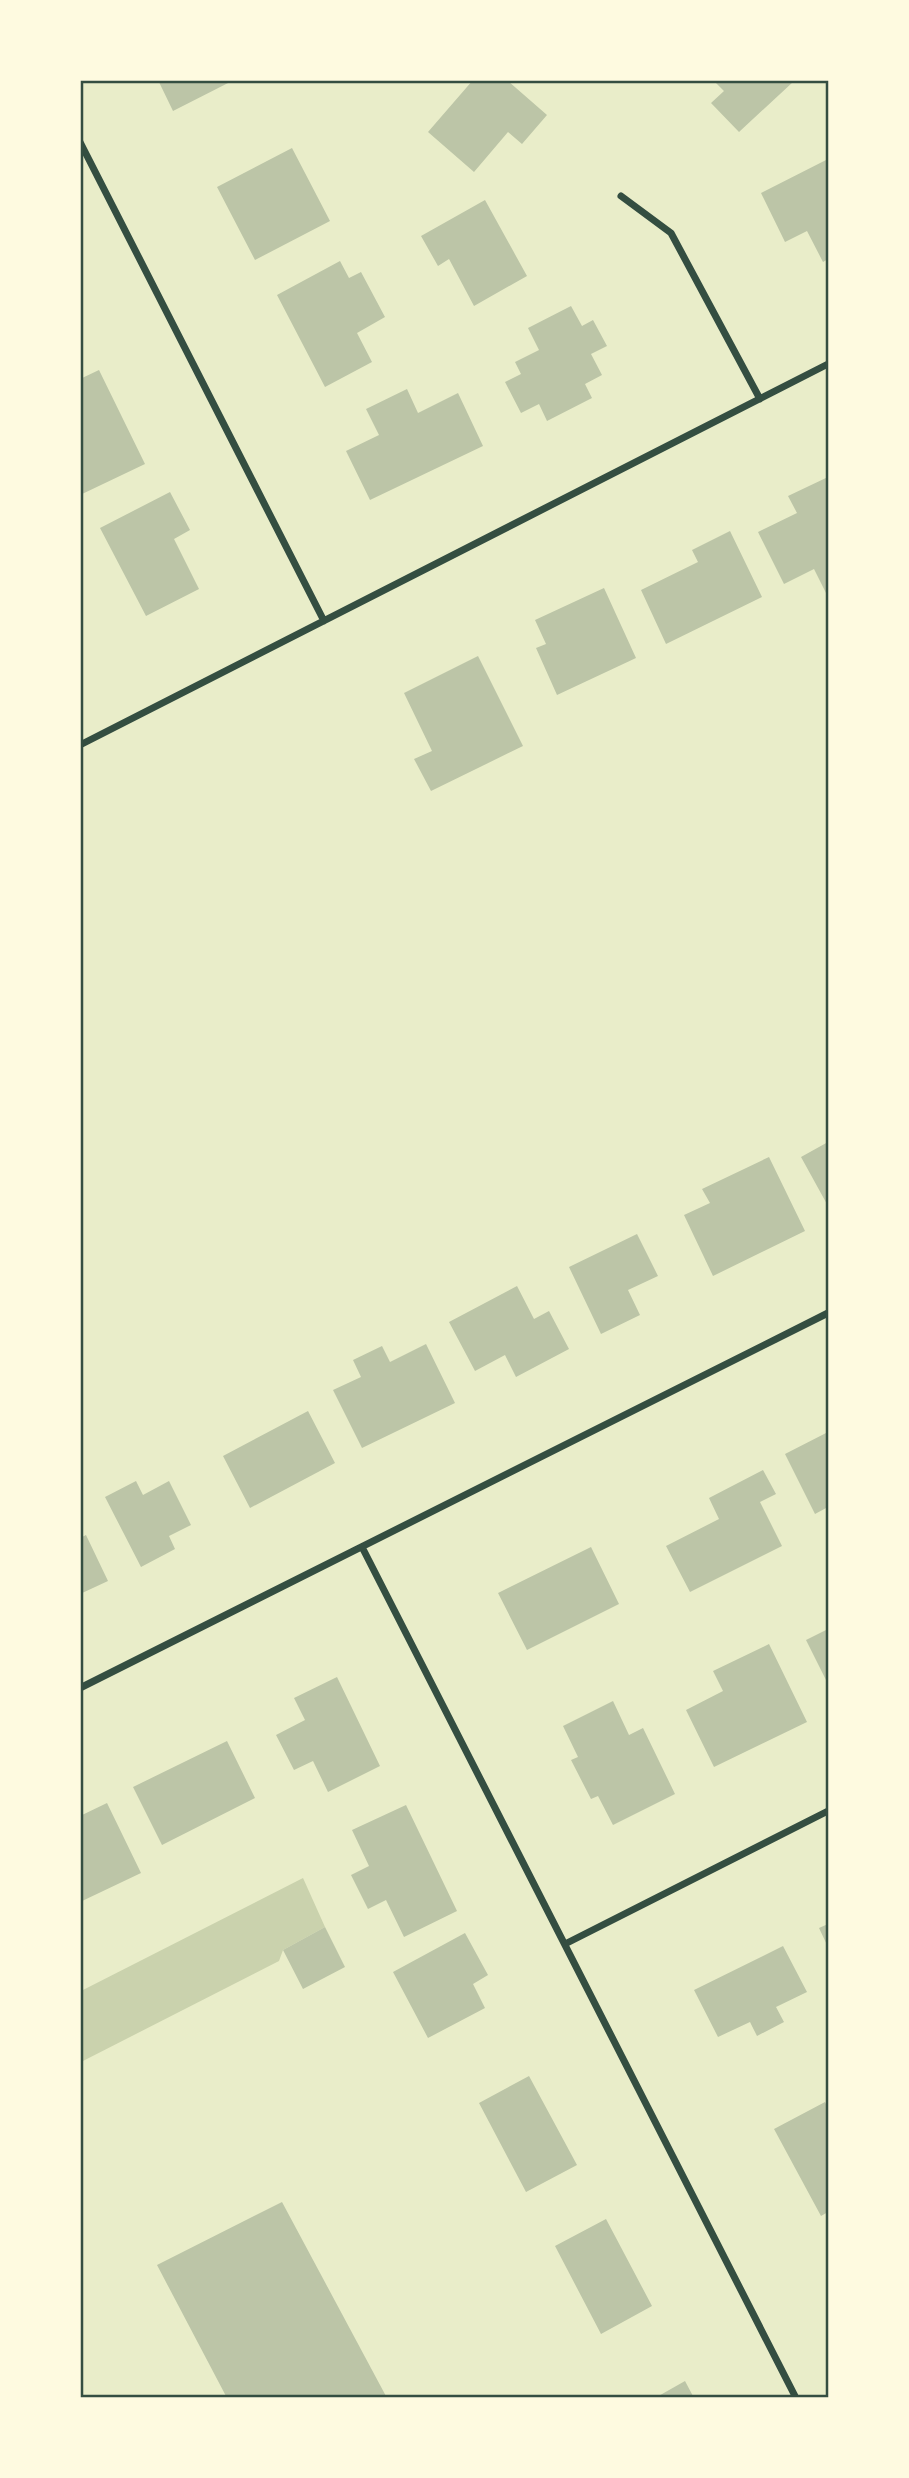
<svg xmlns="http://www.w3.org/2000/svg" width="909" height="2478" font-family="Raleway,sans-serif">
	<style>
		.green { fill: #cad2ad }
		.building { fill: #bcc5a7 }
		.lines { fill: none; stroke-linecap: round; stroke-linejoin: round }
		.minor { stroke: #344e41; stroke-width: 7 }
		.neatline { fill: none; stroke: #344e41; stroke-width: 2.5 }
	</style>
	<rect width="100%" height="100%" fill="#e9edc9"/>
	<path class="green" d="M303,1878l22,49 -42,23 -4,11 -198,101v-71z"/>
	<path class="building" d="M158,80h76l-61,31z
		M473,80h34l40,35 -25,29 -14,-12 -34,40 -46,-40z
		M713,80h79l1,2 -54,50 -28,-29 13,-12z
		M292,148l38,73 -75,39 -38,-73z
		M828,159v100l-5,3 -16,-31 -22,11 -24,-49z
		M485,200l42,76 -53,30 -25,-47 -11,7 -17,-30z
		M340,261l9,17 12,-6 24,45 -28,16 15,29 -47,25 -48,-92z
		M571,306l11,20 11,-6 14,26 -16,8 11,21 -17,9 7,14 -45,23 -8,-17 -18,9 -16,-31 16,-8 -6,-12 24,-12 -11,-22z
		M99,370l46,94 -65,31v-116z
		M407,389l11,24 40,-20 25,53 -113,54 -24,-49 33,-16 -13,-26z
		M828,477v114l-2,2 -12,-24 -30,15 -26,-52 39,-19 -9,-17z
		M170,492l20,38 -16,9 25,50 -53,27 -46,-88z
		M730,531l32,66 -96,47 -25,-54 57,-28 -6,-12z
		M604,588l32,70 -79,37 -21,-47 10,-4 -11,-24z
		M478,656l45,90 -92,45 -17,-32 18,-8 -28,-58z
		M828,1142v64l-27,-49z
		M769,1157l36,74 -92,45 -29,-61 26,-12 -8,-14z
		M637,1234l21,42 -30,14 12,25 -39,19 -32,-67z
		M517,1286l17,33 15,-8 20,38 -53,28 -11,-22 -30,16 -26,-49z
		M426,1344l29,59 -93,45 -29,-58 28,-13 -8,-17 29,-14 8,16z
		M308,1411l27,52 -85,45 -27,-52z
		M828,1432v75l-13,7 -30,-60z
		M763,1470l13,24 -16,8 22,44 -92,46 -24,-46 53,-27 -10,-21z
		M136,1481l7,14 26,-14 22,44 -22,11 6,13 -34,18 -36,-70z
		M86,1535l22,46 -28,13v-56z
		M591,1547l28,57 -92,46 -29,-57z
		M828,1629v55l-22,-44z
		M769,1644l38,78 -93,45 -28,-57 37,-19 -10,-20z
		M337,1677l43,89 -52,26 -15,-31 -19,9 -18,-35 29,-15 -11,-22z
		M613,1701l16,34 14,-7 32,66 -62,31 -15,-29 -7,3 -20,-39 7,-3 -15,-31z
		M227,1741l28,57 -93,47 -29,-58z
		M107,1803l34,70 -61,29v-86z
		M406,1805l51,106 -53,26 -18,-37 -18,9 -17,-34 18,-9 -17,-36z
		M828,1924v23l-9,-19z
		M325,1927l20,40 -42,22 -20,-39z
		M465,1933l23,42 -15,9 12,24 -57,30 -35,-66z
		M783,1946l24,46 -31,15 8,15 -27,14 -7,-14 -32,15 -24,-47z
		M529,2076l48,89 -51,27 -47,-89z
		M825,2102l3,6v104l-7,4 -47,-87z
		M282,2202l105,196h-160l-70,-133z
		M606,2219l46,87 -51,28 -46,-88z
		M685,2381l9,17h-39z"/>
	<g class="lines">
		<path class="minor" d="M80,142l244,479
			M621,196l50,37 89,166
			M80,745l748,-381
			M362,1547l434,851
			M80,1688l748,-375
			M565,1944l263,-133"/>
	</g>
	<rect width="909" height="2478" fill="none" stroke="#fefae0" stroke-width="164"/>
	<rect x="82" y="82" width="745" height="2314" class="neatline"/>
</svg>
